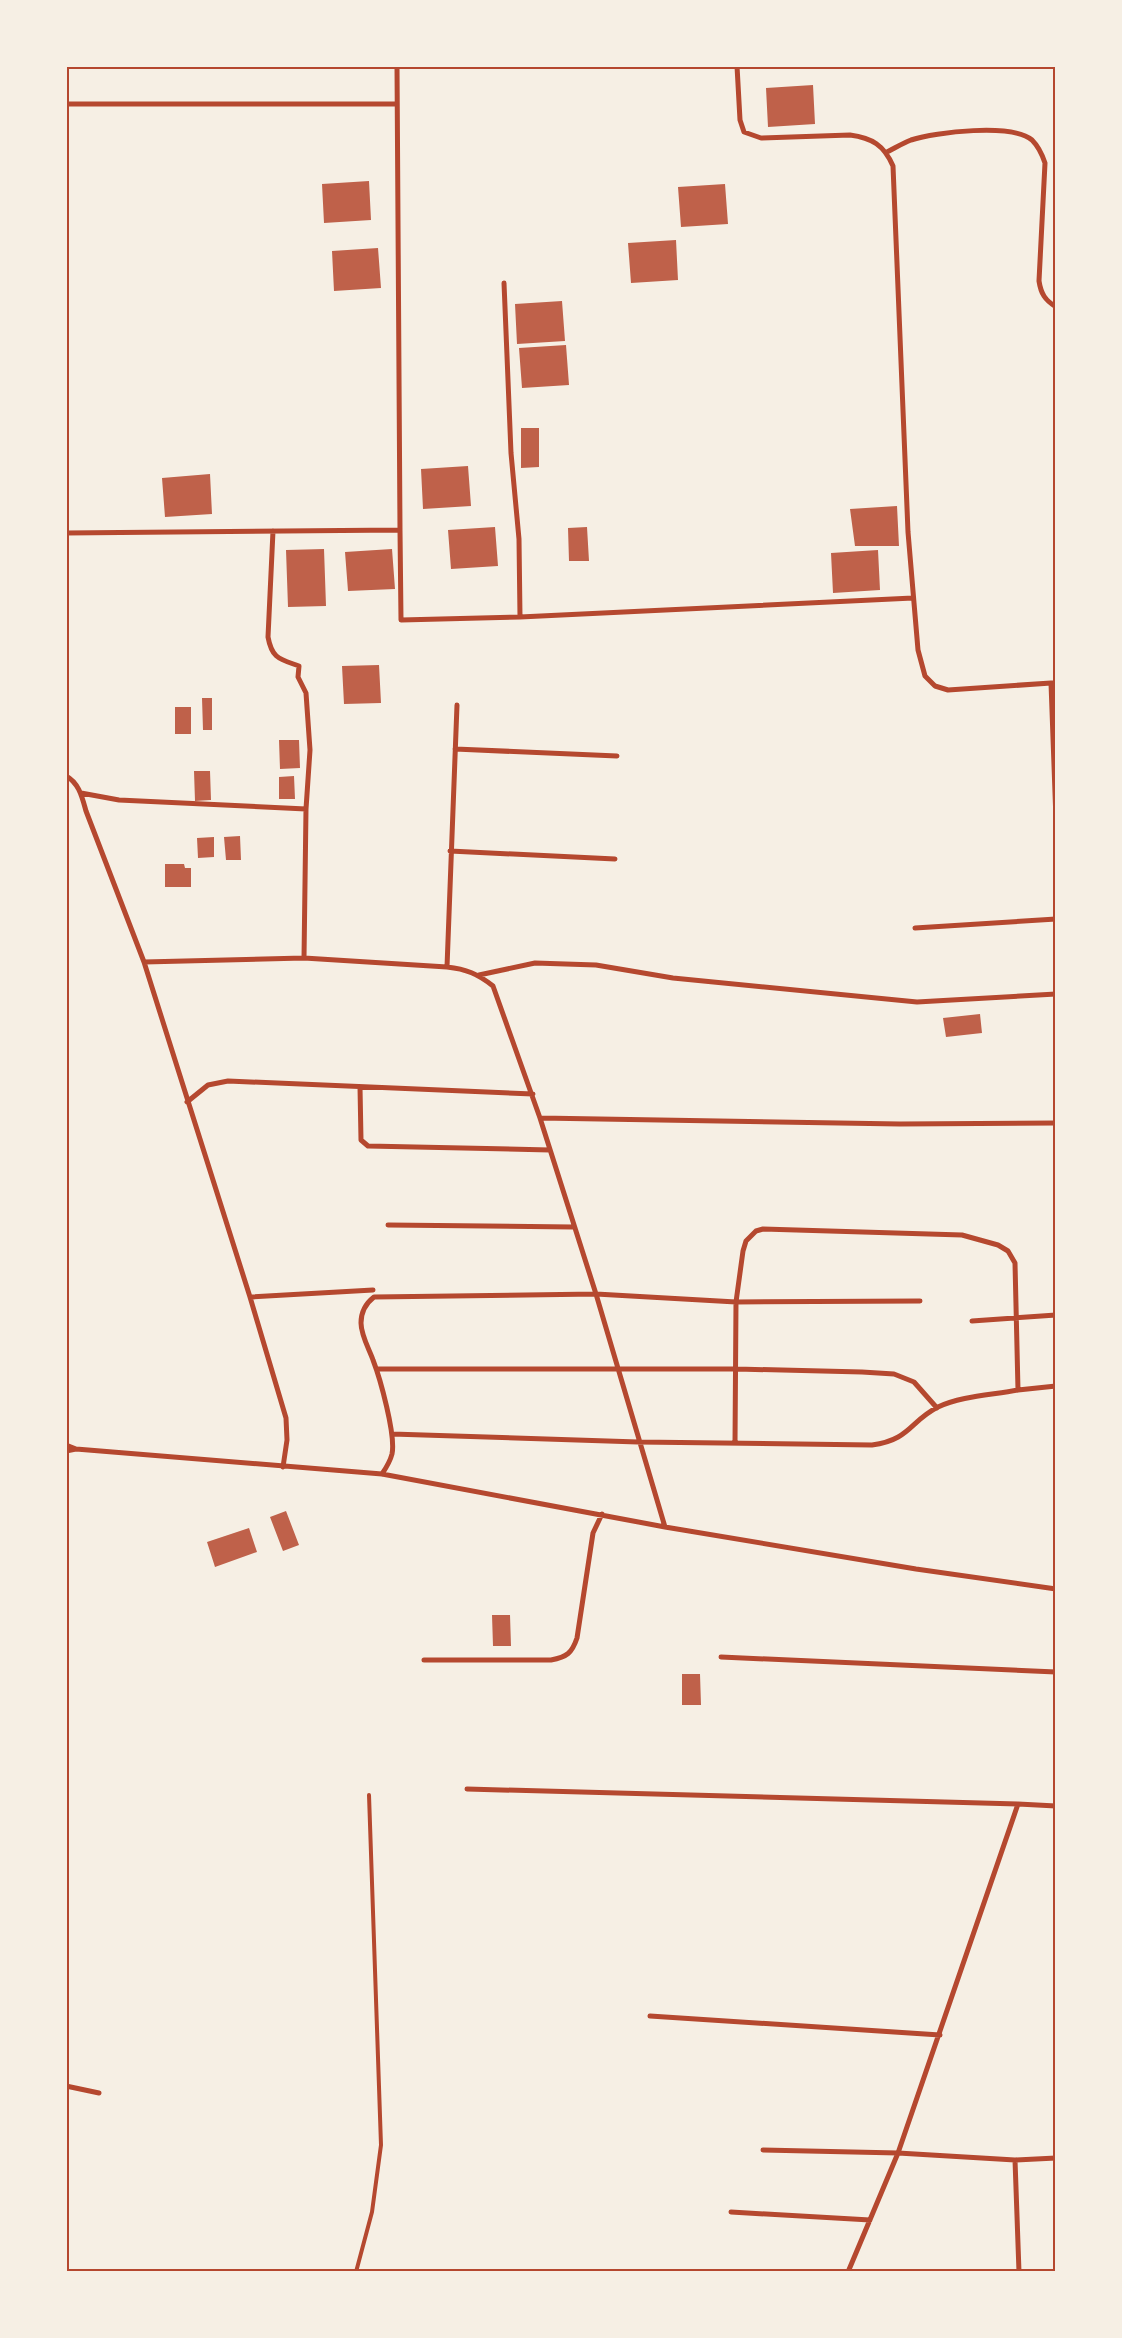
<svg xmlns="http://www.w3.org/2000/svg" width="1122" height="2338" font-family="'IBM Plex Sans',sans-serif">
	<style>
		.building { fill: #bf614a }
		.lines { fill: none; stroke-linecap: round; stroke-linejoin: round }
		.service { stroke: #b5482f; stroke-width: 4 }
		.minor { stroke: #b5482f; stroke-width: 5 }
		.neatline { fill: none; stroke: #b5482f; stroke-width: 2 }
	</style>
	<rect width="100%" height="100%" fill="#f6efe4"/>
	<path class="building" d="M813,85l2,39 -47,3 -2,-39z
		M369,181l2,39 -47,3 -2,-39z
		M725,184l3,40 -47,3 -3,-40z
		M676,240l2,40 -47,3 -3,-40z
		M378,248l3,40 -47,3 -2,-40z
		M562,301l3,40 -48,3 -2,-40z
		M566,345l3,40 -47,3 -3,-40z
		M521,428h18v39l-18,1z
		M468,466l3,40 -48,3 -2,-40z
		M210,474l2,40 -47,3 -3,-39z
		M897,506l2,40h-44l-5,-37z
		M495,527l3,39 -47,3 -3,-39z
		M587,527l2,34h-20l-1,-33z
		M324,549l2,57 -38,1 -2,-57z
		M392,549l3,40 -47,2 -3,-39z
		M878,550l2,40 -47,3 -2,-40z
		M379,665l2,38 -37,1 -2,-38z
		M202,698h10v32h-9z
		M175,707h16v27h-16z
		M279,740h20l1,28 -20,1z
		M194,771h16l1,29 -16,1z
		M294,776l1,23h-16v-22z
		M240,836l1,24h-15l-2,-23z
		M214,837v20l-16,1 -1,-20z
		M165,864h19l1,4h6v19h-26z
		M980,1014l2,19 -36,4 -3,-19z
		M286,1511l13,34 -16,6 -13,-34z
		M249,1528l8,24 -42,15 -8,-25z
		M492,1615h18l1,31h-18z
		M682,1674h18l1,31h-19z"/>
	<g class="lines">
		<path class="service" d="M356,2272l16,-60 9,-67 -12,-350"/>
		<path class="minor" d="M397,66l3,464
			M737,66l3,54 4,12 17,6 89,-3c22,3 34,10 43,31l15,366 10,118 7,26 10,10 13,4 103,-7
			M66,104h329
			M887,152c8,-4 16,-9 24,-12 25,-8 101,-17 121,0 7,7 10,14 13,23l-6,118c2,13 6,19 17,26
			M504,283l7,170 8,86 1,78
			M273,531l-5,106c4,22 12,22 31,29l-1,11 8,16 4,57 -4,59 -2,149
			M66,533l334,-3 1,90 119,-3 393,-19
			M1056,683h-5l5,137
			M455,749l162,7
			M66,776c13,7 16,21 20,35l58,151 106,335 36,121 1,22 -4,27
			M81,793l38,7 187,9
			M450,851l165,8
			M915,928l141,-9
			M144,962l160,-4 143,9c19,2 31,7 46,19l47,132 56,176 69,233
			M447,967l10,-262
			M479,975l56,-12 61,2 77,13 244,24 139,-8
			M360,1087l1,53 7,6 182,4
			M187,1102l21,-17 20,-4 305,13
			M540,1118l360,6 156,-1
			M388,1225l185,2
			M250,1297l123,-7
			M972,1321l84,-6
			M377,1369h360l125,3 32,2 20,8 23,26
			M392,1434l246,8 234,3c38,-5 38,-24 66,-38 23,-11 54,-12 80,-17
			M735,1443l1,-141 7,-51 3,-10 10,-10 7,-2 199,6 36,10 10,6 7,12 3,127 38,-4
			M66,1445l10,4
			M66,1451l10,-2 306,25 283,53 251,42 140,20
			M382,1474c4,-6 8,-12 10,-20 4,-19 -12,-76 -19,-94 -4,-11 -12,-25 -12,-37 0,-11 4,-19 13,-26l222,-3 140,8 184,-1
			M721,1657l335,15
			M424,1660h127c16,-3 21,-7 26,-22l16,-105 9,-19
			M467,1789l551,15
			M650,2016l290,19
			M66,2086l33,7
			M763,2150l135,3 117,7 41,-2
			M1015,2160l4,112
			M731,2212l139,8
			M848,2272l50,-119 120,-349 38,2"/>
	</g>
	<rect width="1122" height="2338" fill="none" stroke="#f6efe4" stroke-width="135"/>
	<rect x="68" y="68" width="986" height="2202" class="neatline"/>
</svg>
